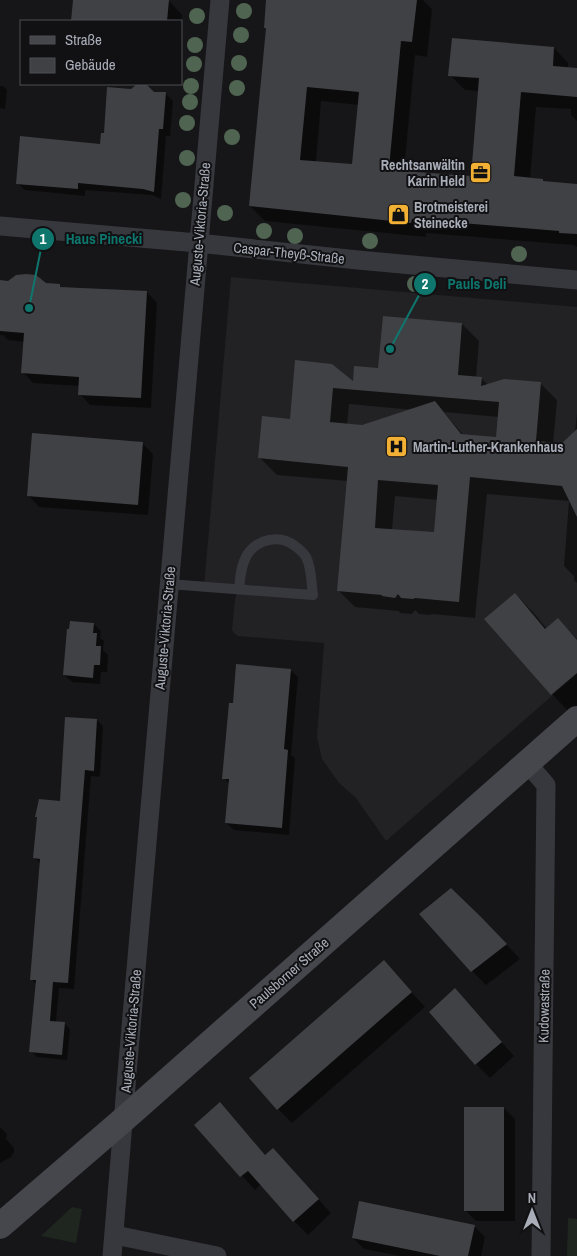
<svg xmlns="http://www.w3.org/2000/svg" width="577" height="1256" font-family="'Archivo Narrow',sans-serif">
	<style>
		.built { fill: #222225 }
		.green { fill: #1e261f }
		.shadow { fill: #0007; fill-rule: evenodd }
		.building { fill: #404145; fill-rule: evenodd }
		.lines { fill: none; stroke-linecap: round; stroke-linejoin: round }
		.lane { stroke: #37383d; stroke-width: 10 }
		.street { stroke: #37383d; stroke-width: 19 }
		.secondary { stroke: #45474d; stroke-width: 26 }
		.tree { fill: #506452 }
		.labels { text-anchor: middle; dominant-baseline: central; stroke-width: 4; stroke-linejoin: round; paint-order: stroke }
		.poi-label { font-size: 14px; font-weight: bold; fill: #a8adb8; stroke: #111113; text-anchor: start }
		.street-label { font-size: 14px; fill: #a8adb8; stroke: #111113 }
		.leader { fill: none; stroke: #0f766e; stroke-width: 2 }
		.callout-dot { fill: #0f766e; stroke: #111113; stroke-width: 2 }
		.mark-label { font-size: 15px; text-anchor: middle; font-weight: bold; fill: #fff }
		.callout-label { font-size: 15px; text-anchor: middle; font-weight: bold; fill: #0f766e; stroke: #111113; stroke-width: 4; stroke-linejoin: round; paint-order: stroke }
	</style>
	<rect width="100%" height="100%" fill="#161618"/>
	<path class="built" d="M231,277l346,30v367l-191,167 -30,-43 -17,-15 -17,-24 -5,-22 7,-94 -86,-7 -4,-3 -2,-3 3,-31 3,-10 -34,-2z"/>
	<path class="green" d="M72,1207l10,2 -6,34 -35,-7z
		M568,1218l9,1v37h-10z"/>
	<path class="shadow" d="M74,0h78l17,1 13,14 -1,11v-5h-108z
		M268,0h155l9,9 -5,48 -12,-2 -11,116 12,1 1,1 55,4 7,-86 -14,-1 -15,-15 104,-27 14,15v5l9,1v52l-6,-6v-6l-35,-2 -6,72 12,1 2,2 33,3v62l-4,-2 -147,-12v4l-161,-16 -15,-15 17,-177 -2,-1zM321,101l38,4 -6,61 -37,-4z
		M0,86h3l4,4 -2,19 -5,-1z
		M166,94l7,7 -3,35h-4l-5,63 -9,-4 -67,-5v6l-60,-6 -8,-7 84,-38 4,-11z
		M0,281l59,5 2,2 86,4 10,11 -6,105 -61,-3 -10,-11v-8l-47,-3 -10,-11 2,-30 -17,-2 -5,-5h-3z
		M462,324l17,17 -3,37h5l7,7 52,-2 17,17 -4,44 10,1 12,-13 2,-19v170l-3,-3v-4l-10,-10 5,-65 -82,-7 -12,124 -43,-4 -2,1 -11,-1 -4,-4 -3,4 -12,-1 -1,-2 -44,-4 -17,-17 10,-109 -71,-6 -17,-17 31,-38 6,-58 57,21zM349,404l65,6 -52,16 -15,-1zM444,412l55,5 -2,21 -33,-2zM395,496l43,4 -3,33 -43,-3z
		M142,443l11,11 -5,61 -109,-8 -10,-11z
		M515,594l18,18 14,17 11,-9 19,19v67l-8,6 -17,-18z
		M94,624l7,7 -1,7 4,3 -1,9 5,5 -1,17h-6l-1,12 -28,-2 -8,-7z
		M290,670l8,7 -7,78 4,3 -6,77 -55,-5 -8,-7 4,-39 -6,-6 10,-73z
		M97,720l6,6 -3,51 -9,-1 -17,213 -15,-1 -3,34 8,1 6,6 -3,31 -30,-3 -6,-6 6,-66 -6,-6 10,-115 -6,-6 26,-55z
		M494,931l26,28 -34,26 -14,-14z
		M384,962l41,45 -133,116 -14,-14z
		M468,1004l46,52 -24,22 -14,-14 -45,-52z
		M504,1108l11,11v102h-39l-11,-11z
		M233,1118l33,38 20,7 45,50 -23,22 -14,-14 -33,-37 -6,6 -59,-65z
		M0,1127l7,7 -1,5 8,9v4l-3,5 -11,6z
		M474,1226l11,11 -4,19h-81l-36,-7 -11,-11z"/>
	<path class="building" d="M73,0h96l-2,21h-96z
		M266,0h151l-5,42 -11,-1 -12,127 27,2v2l55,4 8,-98 -31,-2 4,-38 102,9 -1,19 24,2v29l-56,-5 -7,84 29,3v2l34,3v50l-18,-1v-2l-147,-12 -1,4 -162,-17 17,-178h-2zM307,87l52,5 -7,72 -52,-4z
		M137,84l10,1 7,7h12l-3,37h-4l-5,63 -11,-3 -65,-6v6l-62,-5 4,-48 80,8 1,-11h3l3,-46 24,2z
		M26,274l10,1 10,8 14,1v3l87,4 -6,107 -63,-3 1,-18 -58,-4 3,-40 -24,-2v-51l8,1 8,-6z
		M383,316l79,7 -4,52 24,2 -1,9 23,-7 37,3 -5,59 26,2 15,-14v88l-15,-31 -92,-9 -11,125 -44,-4 -2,1 -12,-1 -3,-4 -3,4 -13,-2v-1l-45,-4 11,-124 -90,-9 4,-42 28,3 5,-59 37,4 21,17 1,-15 24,2zM333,388l166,14 -3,35 -35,-3 -26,-33 -73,24 -32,-3zM378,480l60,5 -4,47 -59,-4z
		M32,433l111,9 -5,63 -111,-9z
		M515,593l30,36 13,-11 19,22v33l-26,22 -67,-76z
		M70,621l24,2 -1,10h4l-1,13h5l-1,19h-6l-1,13 -30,-3 4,-46h2z
		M236,664l55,5 -7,80 4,1 -6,78 -57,-5 4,-44h-7l7,-76h4z
		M65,717l32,2 -3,52 -9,-1 -17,213 -15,-1 -3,39 15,1 -3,33 -33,-3 7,-72h-6l10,-121 -7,-1 4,-41h-2l4,-18 21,2z
		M451,888l29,28 27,28 -36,28 -52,-58z
		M384,960l28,32 -135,118 -28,-32z
		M455,988l47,54 -27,23 -46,-53z
		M220,1102l45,53 8,-7 46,51 -26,23 -45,-51 -8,6 -46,-52z
		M464,1107h40v104h-40z
		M359,1201l116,24 -7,31h-28l-88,-18z"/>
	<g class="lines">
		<path class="lane" d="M169,584l144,11c-2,-12 -1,-27 -7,-38 -2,-4 -7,-8 -11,-11 -15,-12 -38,-7 -48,9 -6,10 -7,23 -8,34"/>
		<path class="street" d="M0,226l198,17 160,17 219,20
			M527,763l19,22 -5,471
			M115,1235l102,21
			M112,1256l16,-194 92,-1062"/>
		<path class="secondary" d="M0,1226l123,-106 454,-401"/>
	</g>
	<g class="tree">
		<circle cx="244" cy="11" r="8"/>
		<circle cx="197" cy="16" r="8"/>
		<circle cx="241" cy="35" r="8"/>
		<circle cx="195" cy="45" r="8"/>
		<circle cx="239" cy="63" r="8"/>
		<circle cx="194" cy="64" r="8"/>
		<circle cx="191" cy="86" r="8"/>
		<circle cx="237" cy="88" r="8"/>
		<circle cx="190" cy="102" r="8"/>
		<circle cx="187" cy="123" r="8"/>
		<circle cx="232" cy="137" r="8"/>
		<circle cx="187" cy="158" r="8"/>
		<circle cx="183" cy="200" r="8"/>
		<circle cx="225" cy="213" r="8"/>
		<circle cx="264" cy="231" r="8"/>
		<circle cx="295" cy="236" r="8"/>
		<circle cx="370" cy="241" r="8"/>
		<circle cx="519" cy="254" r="8"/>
		<circle cx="415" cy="284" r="8"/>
	</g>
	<defs>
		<symbol id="office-square" viewBox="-11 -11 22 22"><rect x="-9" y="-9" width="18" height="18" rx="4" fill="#f2b134" stroke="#111113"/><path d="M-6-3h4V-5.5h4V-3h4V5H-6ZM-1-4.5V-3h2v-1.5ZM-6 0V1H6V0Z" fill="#111"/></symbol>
		<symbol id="shop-square" viewBox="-11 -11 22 22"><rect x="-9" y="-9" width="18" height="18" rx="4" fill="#f2b134" stroke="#111113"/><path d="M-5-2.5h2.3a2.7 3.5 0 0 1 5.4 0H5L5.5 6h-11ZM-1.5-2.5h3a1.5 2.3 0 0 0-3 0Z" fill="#111"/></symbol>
		<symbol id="hospital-square" viewBox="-11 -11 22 22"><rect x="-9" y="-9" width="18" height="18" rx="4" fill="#f2b134" stroke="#111113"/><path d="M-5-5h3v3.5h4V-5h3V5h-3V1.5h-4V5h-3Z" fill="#111"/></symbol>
	</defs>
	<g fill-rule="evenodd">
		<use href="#office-square" x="468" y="160" width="25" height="25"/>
		<use href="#shop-square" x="386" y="202" width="25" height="25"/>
		<use href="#hospital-square" x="384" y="434" width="25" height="25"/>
	</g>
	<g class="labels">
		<g class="poi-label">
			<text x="465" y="165" text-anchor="end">Rechtsanwältin<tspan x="465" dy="16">Karin Held</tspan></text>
			<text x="414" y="207">Brotmeisterei<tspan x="414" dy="16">Steinecke</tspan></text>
			<text x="413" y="447">Martin-Luther-Krankenhaus</text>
		</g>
		<g class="street-label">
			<text transform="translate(200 224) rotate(-85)">Auguste-Viktoria-Straße</text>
			<text transform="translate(289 253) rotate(6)">Caspar-Theyß-Straße</text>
			<text transform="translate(165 628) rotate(-85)">Auguste-Viktoria-Straße</text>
			<text transform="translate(289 973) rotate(-41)">Paulsborner Straße</text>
			<text transform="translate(544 1006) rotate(-89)">Kudowastraße</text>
			<text transform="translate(131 1031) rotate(-85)">Auguste-Viktoria-Straße</text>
		</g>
	</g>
	<path class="leader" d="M29 308L43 239M390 349L425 284"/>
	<g class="callout-dot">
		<circle cx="29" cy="308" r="5"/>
		<circle cx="390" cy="349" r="5"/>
		<circle cx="43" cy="239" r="12"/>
		<circle cx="425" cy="284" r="12"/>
	</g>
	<g class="mark-label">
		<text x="43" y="244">1</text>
		<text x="425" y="289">2</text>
	</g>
	<g class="callout-label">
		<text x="104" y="244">Haus Pinecki</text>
		<text x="477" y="289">Pauls Deli</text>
	</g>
	<rect x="20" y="20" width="162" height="65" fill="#111113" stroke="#4d4f55"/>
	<rect x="30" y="36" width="25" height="8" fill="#45474d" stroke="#4d4f55"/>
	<text x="65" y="45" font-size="15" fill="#a8adb8">Straße</text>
	<rect x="30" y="58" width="25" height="15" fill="#404145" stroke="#4d4f55"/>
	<text x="65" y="70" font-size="15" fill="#a8adb8">Gebäude</text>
	<g transform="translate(532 1211)" stroke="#111113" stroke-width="4" paint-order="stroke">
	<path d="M0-4L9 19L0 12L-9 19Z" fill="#a8adb8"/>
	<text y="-8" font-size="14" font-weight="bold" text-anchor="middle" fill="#a8adb8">N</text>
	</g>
</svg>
